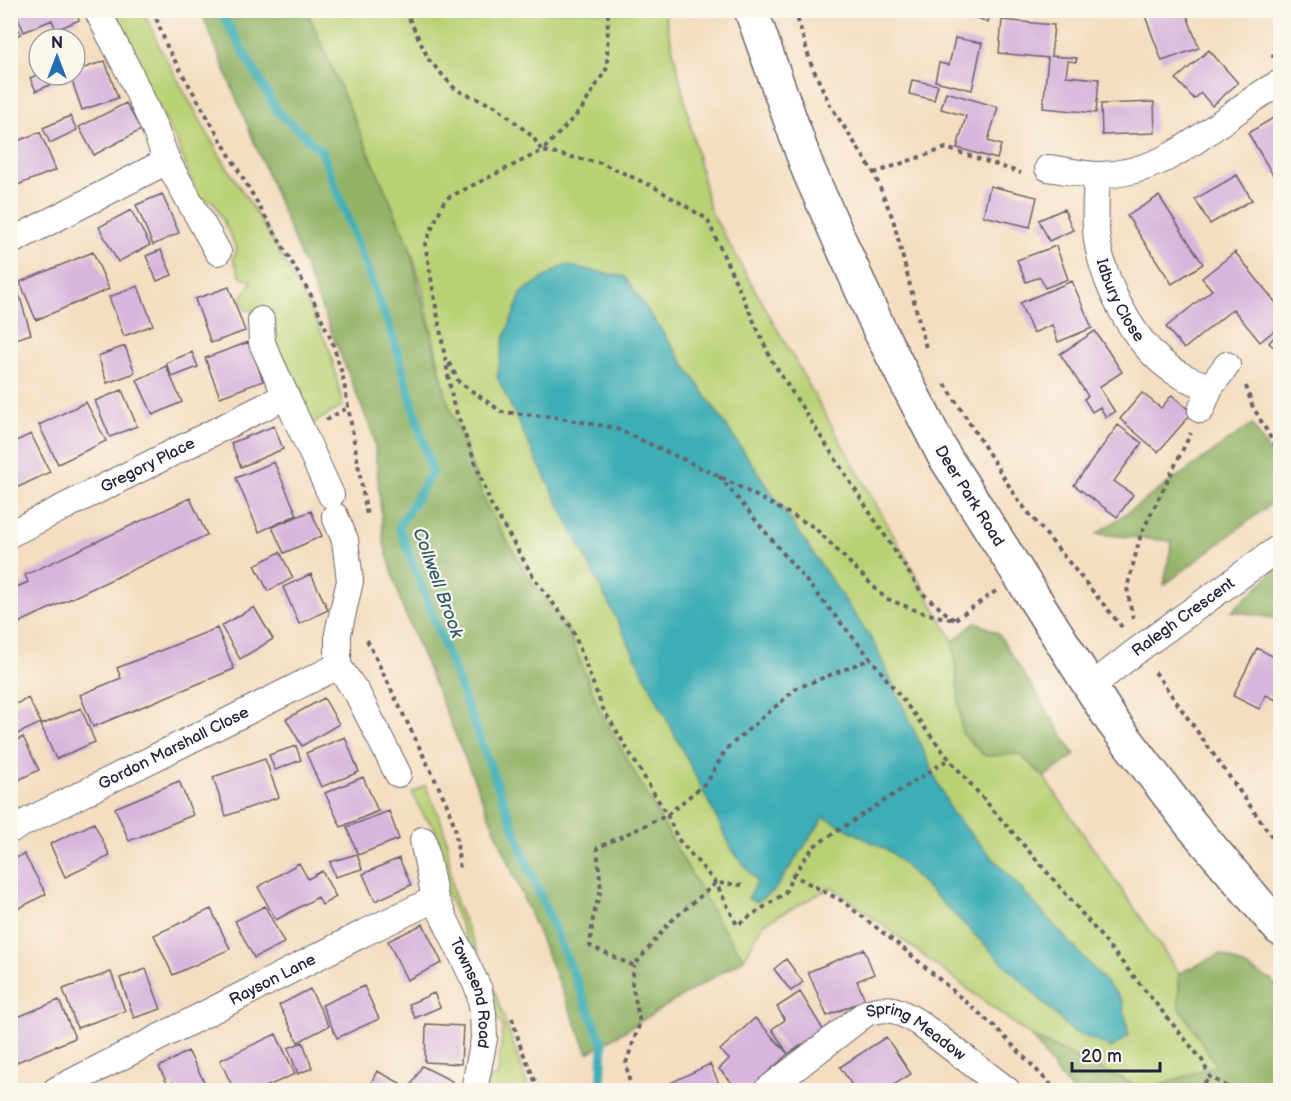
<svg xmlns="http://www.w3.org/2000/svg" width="1291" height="1101" font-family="'Balsamiq Sans',sans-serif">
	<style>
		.green { fill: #b9d175; stroke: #6e7a58; stroke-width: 1.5 }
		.forest { fill: #92b366; stroke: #5a6a50; stroke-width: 1.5 }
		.water { fill: #3daeb6; stroke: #306878; stroke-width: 1.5 }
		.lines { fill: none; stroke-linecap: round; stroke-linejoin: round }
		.stream { stroke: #3daeb6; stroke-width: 9 }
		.building { fill: #d8b5dc }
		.minor-casing { stroke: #6c636a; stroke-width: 28 }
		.tertiary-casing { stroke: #6c636a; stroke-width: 36 }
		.path { stroke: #6c636a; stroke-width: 4; stroke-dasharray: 4.5 4.5; stroke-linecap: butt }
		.minor { stroke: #fff; stroke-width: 26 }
		.tertiary { stroke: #fff; stroke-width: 33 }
		.labels { text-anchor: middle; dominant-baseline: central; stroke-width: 4.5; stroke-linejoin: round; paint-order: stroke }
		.street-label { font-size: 16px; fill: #22223b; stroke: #fbf7ec }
		.water-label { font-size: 18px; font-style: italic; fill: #2d5a6c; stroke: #fbf7ec }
	</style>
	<rect width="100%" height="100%" fill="#fbf7ec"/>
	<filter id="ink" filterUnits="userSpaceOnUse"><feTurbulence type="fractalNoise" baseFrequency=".0167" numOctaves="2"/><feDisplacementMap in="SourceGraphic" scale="12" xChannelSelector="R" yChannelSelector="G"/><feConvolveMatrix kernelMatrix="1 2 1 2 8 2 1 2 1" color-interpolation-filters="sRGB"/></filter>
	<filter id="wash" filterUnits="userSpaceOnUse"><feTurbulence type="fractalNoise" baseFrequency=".008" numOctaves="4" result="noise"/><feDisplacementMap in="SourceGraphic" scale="24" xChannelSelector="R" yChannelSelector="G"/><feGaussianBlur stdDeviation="1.35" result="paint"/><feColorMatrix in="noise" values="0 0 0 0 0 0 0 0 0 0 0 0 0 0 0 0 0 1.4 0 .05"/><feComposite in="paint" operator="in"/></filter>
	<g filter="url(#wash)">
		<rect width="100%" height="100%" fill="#f4ddc0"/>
		<path class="green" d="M110,11h33l17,37 60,108 48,76 45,82 17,37 13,55 -31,18 -43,-84 -3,-29 -20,-1 -5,-12 11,-16 -12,-6 -7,-17 4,-10 -23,-47 -16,-5 -21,-54z
			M307,11h357l46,199 243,431 9,92 23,23 35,-2 24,23 135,196v33l38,59 -71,25 -114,-53 -200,-150 -69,37 -19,35 -26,-37 -118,-211 -33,-82 -37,-49 -44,-75 -40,-108 -24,-111 -13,-41z
			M425,785l17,39 5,19 5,42 4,18 34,75 39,112h-44l1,-8 12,-7 5,-48 -7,-12 -28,-73 -22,-51 -7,-29v-25l-3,-8 -12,-13 -12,-23z"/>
		<path class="forest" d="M201,11h106l102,234 37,152 40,108 44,75 37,49 33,82 118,211 26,37 -156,94 -185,-444 -19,-66 -10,-106z
			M1252,424l28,46v27l-116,88 8,-44 -75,-7z
			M1280,566v53l-48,-8z
			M976,622l22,11 77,122 -31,22 -24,-23 -35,2 -23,-23 -9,-92z
			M1221,954l50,26 9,9v101h-130l66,-25 -37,-59v-33z
			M1032,1037l114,53h-74l-16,-18z"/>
		<path class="water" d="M564,265l61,12 249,366 78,170 170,187 7,36 -18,12 -40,-18 -180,-178 -67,-35 -50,74 -18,11 -8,-3 9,-18 -24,-30 -200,-398 -36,-76 6,-35 19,-50z"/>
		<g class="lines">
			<path class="stream" d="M220,10l57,101 45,41 71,184 39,136 -33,55 132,346 72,171 -2,46"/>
		</g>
		<g id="blocks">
			<path class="building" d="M15,10h60l4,10 -23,10 -4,-10 -28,12z
				M954,10h38l-4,12z
				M1162,10h23l14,38 -37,13 -17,-45z
				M10,12l11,22 -11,5z
				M1002,20l52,5 -3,31 26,2 -1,4 -8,-1 -2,15 33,3 -3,34 -53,-5 5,-50 -49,-5z
				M955,38l27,5 -10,47 -37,-9 4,-18 10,2z
				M1209,50l29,33 -26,23 -11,-13 -7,6 -18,-20z
				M105,61l13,37 -36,12 -12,-35h5v-4z
				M39,74l20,1 2,5 -25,11 -6,-13z
				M912,80l26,5 -4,15 -25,-6z
				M946,92l52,15 -10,34 13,4 -4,14 -40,-11 9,-32 -25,-7z
				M1154,102l1,31 -53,2 -1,-31z
				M126,103l15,27 -47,25 -15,-28z
				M1280,114v57l-7,4 -25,-42z
				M70,116l7,14 -27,13 -7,-15z
				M40,132l16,38 -46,18v-44z
				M1237,175l15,25 -42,24 -15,-25z
				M990,186l47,11 -7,30 -47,-11z
				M162,194l17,39 -26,12 -17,-40z
				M1159,196l44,68 -31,20 -45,-68z
				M1064,209l9,21 -24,11 -10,-21z
				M131,210l19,35 -32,17 -19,-35z
				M1056,246l12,33 -23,9 -5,-11 -14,5 -9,-22z
				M161,250l11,25 -15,6 -11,-25z
				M93,252l16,37 -73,31 -16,-38z
				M1235,252l45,56v18l-20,16 -27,-33 -49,40 -18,-22 46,-37 -10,-12z
				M1072,281l20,47 -34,14 -6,-17 -19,8 -13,-30z
				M138,286l15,39 -29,11 -15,-39z
				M229,287l16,44 -34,12 -16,-44z
				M19,294l12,40 -21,7v-45z
				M1280,330v23l-11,-10z
				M1095,331l27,41 -23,15 16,25 -9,5 -6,-10 -8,5 -8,-13 4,-3 -28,-42z
				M249,342l14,39 -43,16 -15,-39z
				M125,346l10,27 -28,10 -9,-27z
				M192,352l6,15 -26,10 -6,-14z
				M166,366l16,36 -29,13 -16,-35z
				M122,390l15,36 -27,11 -15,-36z
				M1142,393l19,15 11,-13 20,18 -34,39 -38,-33z
				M86,402l20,39 -48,23 -19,-39z
				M1118,425l24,18 -28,38 19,14 -16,22 -43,-32z
				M274,426l9,23 -42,18 -10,-24z
				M31,434l19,38 -40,19v-47z
				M274,462l23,53 -38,17 -23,-54z
				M190,498l17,37 -197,92v-37l18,-8 -3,-7z
				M311,511l11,25 -38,17 -12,-26z
				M280,552l13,26 -25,13 -13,-26z
				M311,574l17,36 -29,14 -16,-37z
				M254,607l19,32 -33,20 -19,-33z
				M217,628l17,41 -141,58 -13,-32 41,-17 -4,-10z
				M1257,648l23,12v42l-14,-7 -7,14 -26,-13z
				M28,698l13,25 -26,12 -5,-9v-19z
				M324,698l15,26 -37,22 -16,-27z
				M81,708l14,34 -39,17 -15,-34z
				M23,737l16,33 -29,14v-40z
				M345,737l14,35 -38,15 -15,-34z
				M296,746l5,14 -26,10 -6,-15z
				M265,759l14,38 -53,19 -13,-39z
				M363,777l15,34 -37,16 -16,-34z
				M179,781l14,34 -64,26 -14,-33z
				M389,811l10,28 -41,16 -11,-28z
				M94,823l16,33 -45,21 -15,-33z
				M24,854l22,40 -36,19v-52z
				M357,854l5,15 -27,8 -5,-15z
				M399,858l12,27 -36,16 -12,-27z
				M299,863l9,16 14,-8 14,26 -14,8 -4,-8 -42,23 -18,-33z
				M265,906l19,37 -30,15 -19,-37z
				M211,909l19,40 -57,26 -19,-40z
				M423,924l19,39 -35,17 -19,-39z
				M864,949l10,25 -17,7 8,19 -38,16 -19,-44z
				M786,959l17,23 -12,9 -17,-22z
				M146,969l15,40 -27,9 -14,-40z
				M111,972l14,39 -48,17 -14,-39z
				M364,986l15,33 -42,19 -15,-33z
				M310,989l19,37 -31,16 -19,-37z
				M800,992l24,39 -36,23 -16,-25 13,-9 -8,-13z
				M434,993l6,14 -25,11 -6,-14z
				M59,1000l16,38 -65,27v-45z
				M755,1018l33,36 -40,36h-9l-20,-21 10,-10 -9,-9z
				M426,1024l37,2 -2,38 -36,-2z
				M276,1034l19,40 -36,16h-25l-14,-30z
				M886,1037l25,37 -26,16h-30l-15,-23z
				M303,1042l9,26 -14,6 -10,-26z
				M188,1051l20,38 -4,1h-27l-4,-7v2l-4,2 -10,-20z
				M710,1064l11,24 -6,2h-49l-2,-4z
				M422,1066l30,15 -5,9h-34l-4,-1z
				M377,1071l25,13 -3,6h-14l-14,-7z"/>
		</g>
	</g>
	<g filter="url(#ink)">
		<use href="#blocks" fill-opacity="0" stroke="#6c636a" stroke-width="1.5"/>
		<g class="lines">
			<defs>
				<g id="minor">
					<path d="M97,10l32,62 25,55 13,34 51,91"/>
					<path d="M1048,168c17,2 34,7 51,7 51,-1 85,-25 124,-54 19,-13 36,-28 57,-38"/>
					<path id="s1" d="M1097,175c-1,22 -3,43 0,65 8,49 41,114 87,137 8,4 18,7 26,10"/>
					<path d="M10,242l157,-81"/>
					<path d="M261,320l1,23 24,53"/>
					<path d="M1201,410l9,-23 17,-22"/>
					<path d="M335,516l10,24 5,41 -12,52v33"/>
					<path id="s2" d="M10,534l276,-138 45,99"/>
					<path id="s3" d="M1089,688l50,-39 141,-102"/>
					<path id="s4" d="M10,830l328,-164 19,27 41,81"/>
					<path id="s5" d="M435,899l44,91 4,22 1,27 -10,51"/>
					<path id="s6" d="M56,1090l306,-156 73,-35 -12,-59"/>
					<path id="s7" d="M767,1090l99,-77c24,-8 32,-3 53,10l88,67"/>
				</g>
				<g id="tertiary">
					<path id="s8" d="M751,10l57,159 71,160 64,125 169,267 78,102 90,106"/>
				</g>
			</defs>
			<use href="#minor" class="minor-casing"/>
			<use href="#tertiary" class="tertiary-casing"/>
			<path class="path" d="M153,10l15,39 144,248 21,47 10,33 24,139
				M405,10l24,50 27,30 41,17 36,30 9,14 39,-41 26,-42 1,-58
				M795,10l16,54 19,41 44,68 19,46 33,129
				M1273,58l6,-48
				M874,173l72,-25 75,25
				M449,363l10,19 43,30 52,5 61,11 104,48 95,51 71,71 35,14 34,8 42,-29
				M945,384l73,116 104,127
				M1246,386l6,19 25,44 3,2
				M326,420l23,-13
				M719,476l152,183 78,100 123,142 130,159 8,17 24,13
				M1133,619l-6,-31 14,-54 50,-101
				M954,620l-32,-27 -150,-232 -65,-142 -53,-32 -53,-24 -59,-12 -97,48 -20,45 28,159 38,101 43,74 38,50 30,79 65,108 11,24 38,44 21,42 48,-32 8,-18 49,26 62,48 90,77 60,62 6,2
				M367,640l79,162 9,25 5,43
				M1155,672l125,176
				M793,875l21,-29 135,-87
				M742,885l-26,-2 -46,39 -36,44 -44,-20 3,-29 8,-28 -4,-41 70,-33 41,-34 18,-32 71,-61 74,-29
				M512,1018l9,30 18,42
				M631,1090l-5,-27 14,-40 -8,-39 2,-18
				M1198,1090l12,-13"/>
			<use href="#minor" class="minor"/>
			<use href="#tertiary" class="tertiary"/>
		</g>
	</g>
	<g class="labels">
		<g class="street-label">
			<text stroke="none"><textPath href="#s1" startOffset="130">Idbury Close</textPath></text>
			<text stroke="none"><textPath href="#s2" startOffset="154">Gregory Place</textPath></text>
			<text stroke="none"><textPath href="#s8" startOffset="534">Deer Park Road</textPath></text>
			<text stroke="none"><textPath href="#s3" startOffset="118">Ralegh Crescent</textPath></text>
			<text stroke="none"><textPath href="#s4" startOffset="183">Gordon Marshall Close</textPath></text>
			<text stroke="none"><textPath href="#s6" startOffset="243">Rayson Lane</textPath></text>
			<text stroke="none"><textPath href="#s5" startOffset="102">Townsend Road</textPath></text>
			<text stroke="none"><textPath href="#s7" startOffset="182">Spring Meadow</textPath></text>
		</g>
		<g class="water-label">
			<text transform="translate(438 583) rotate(70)">Collwell Brook</text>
		</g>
	</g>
	<rect width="1291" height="1101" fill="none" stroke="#fbf7ec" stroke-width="36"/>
	<g transform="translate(57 57)"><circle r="28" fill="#fbf7ec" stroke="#a4a2a5" stroke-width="1.5"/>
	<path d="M0-4.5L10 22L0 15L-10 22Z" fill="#1f6fb2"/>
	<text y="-9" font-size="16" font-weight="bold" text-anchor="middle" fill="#22223b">N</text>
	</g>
	<path d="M1072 1062v9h88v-9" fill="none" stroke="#22223b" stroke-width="3"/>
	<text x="1081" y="1062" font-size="18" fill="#22223b" stroke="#fbf7ec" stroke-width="4.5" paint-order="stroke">20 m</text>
</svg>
